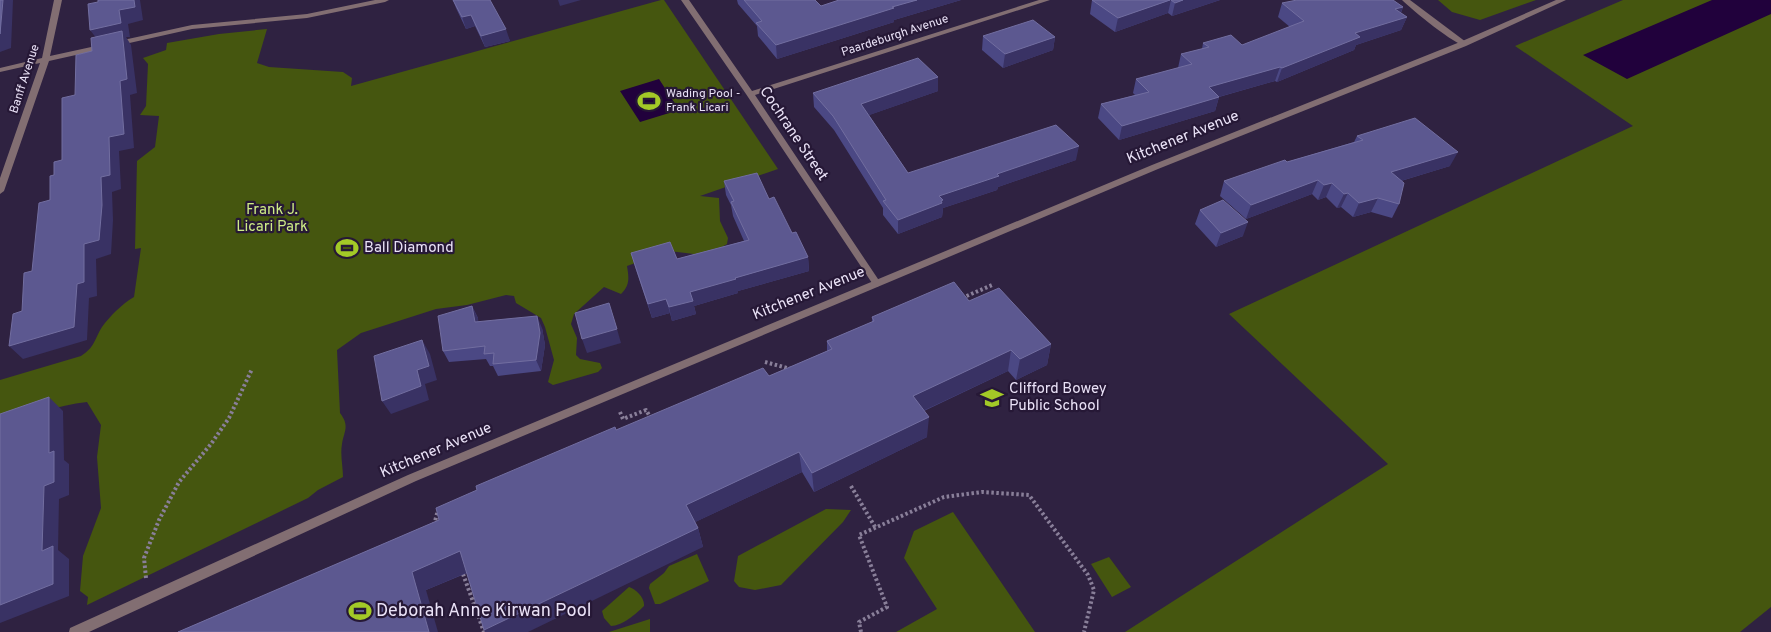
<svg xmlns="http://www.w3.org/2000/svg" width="1771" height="632" font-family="Overpass,sans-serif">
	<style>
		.green { fill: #45560f }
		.water { fill: #21013c }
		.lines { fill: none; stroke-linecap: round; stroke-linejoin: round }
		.path { stroke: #897f99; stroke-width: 4; stroke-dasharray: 2.5 2.5; stroke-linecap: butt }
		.minor { fill: #826e72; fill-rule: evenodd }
		.tertiary { fill: #826e72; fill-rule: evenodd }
		.wall { fill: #4b4884 }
		.shaded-wall { fill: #393264 }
		.building { fill: #5c5890; stroke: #726ea0 }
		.labels { text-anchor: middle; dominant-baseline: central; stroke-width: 4.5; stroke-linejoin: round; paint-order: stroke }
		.far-street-label { font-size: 12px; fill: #eae2f7; stroke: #261836 }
		.far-poi-label { font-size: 12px; fill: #eae2f7; stroke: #261836; text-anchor: start }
		.street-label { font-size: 15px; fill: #eae2f7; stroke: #261836 }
		.park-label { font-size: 15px; fill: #ceec86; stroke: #261836 }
		.poi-label { font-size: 15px; fill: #eae2f7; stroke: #261836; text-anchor: start }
		.near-poi-label { font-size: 18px; fill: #eae2f7; stroke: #261836; text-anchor: start }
	</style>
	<rect width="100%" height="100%" fill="#2f2241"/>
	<path class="green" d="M661,0h3l114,169 -78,27 19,2 1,23 8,17 -1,6 -15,9 -18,1 -25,-3 -42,15c2,12 3,19 -6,28l-17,-7 -30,27 -3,10 6,14 -1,17 4,4 20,4 2,5 -4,4 -45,13 -5,-3 6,-22 -9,-33 -4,-9 -25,-15 -2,-7 -8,-1 -39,10 -31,4 -75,24 -24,17 3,63c10,13 4,18 2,31 -2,10 1,23 1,33l-25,13 -10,8 -221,107 1,-8 -8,-6 3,-35 18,-48 -4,-51 4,-32 -14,-23c-30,3 -57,15 -87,20v-42l81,-24c14,-9 13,-16 21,-29 8,-11 20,-23 32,-30l7,-49 -6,1 2,-88 18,-14 4,-31 -19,-1 6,-9 2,-42 -5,-6 23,-8 1,-7 52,-9 48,-5 -10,34 12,4 74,5 9,6 -1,8z
		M1438,0h98l-56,20 -28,-8z
		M1623,0h148v607l-31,25h-615l263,-168 -159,-150 404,-188 -118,-80z
		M826,509l25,1 -8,12 -62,63 -26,5 -16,-3 -5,-6 4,-25z
		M953,512l82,120h-139l41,-23 -33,-51 10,-27z
		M697,554l12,27 -49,23h-5l-6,-16 1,-4 14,-11 5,-7z
		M1109,557l22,30 -19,10 -21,-33z
		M629,587c7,2 16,11 15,19 -8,8 -22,20 -33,20l-7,-8 -2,-7z
		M650,619v13h-41z"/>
	<path class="water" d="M1712,0h59v14l-144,65 -44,-24z
		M659,79l20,31 -39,12 -20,-31z"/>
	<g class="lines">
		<path class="path" d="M962,298l30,-13
			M765,362l26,7
			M620,412l3,7 23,-9 3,5
			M851,486l24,41
			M434,525l4,-15
			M463,574l21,58
			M146,578l-2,-20 15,-38 20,-38 32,-38 18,-26 23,-49
			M861,632l-2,-10 28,-15 -28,-72 85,-38 38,-5 47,3 59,80 6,15 -10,42"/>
		<path class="minor" d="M54,0h8l-12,56 142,-31 115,-11 68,-14h14l-4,2 -78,16 -115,11 -143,32 -45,130 -4,3v-16l40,-115 -40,9v-4l42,-10z
			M681,0h8l63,91 287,-91h11l-295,95 125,187 2,2 -5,3 -3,-1 -128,-192z
			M1402,0h8l56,42v4c-10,0 -55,-37 -64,-46z"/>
		<path class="tertiary" d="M1556,0h10l-100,46 -308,123 -742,312 -327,151h-20l1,-4 338,-153 744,-310 308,-123z"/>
	</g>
	<path class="wall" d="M453,0h37l20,41 -25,6 -10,-21 -9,3 -10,-21z
		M737,0h78l6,6 18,-6h122l-67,20v2l-117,37 -19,-23 -1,-10 -19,-22z
		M1092,0h128l-48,16 -4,-3 -53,19 -25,-18z
		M1282,3l121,4 -2,6 6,4 -6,13 -45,15 -2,5 -77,32 -2,-1 -56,16 -4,14 -96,29 -21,-22 3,-14 34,-9 -2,-2 3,-14 42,-11 3,-14 21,-5 1,-6 39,2 48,-18 -12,-10z
		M983,36l72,1 -2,13 -50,18 -21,-18z
		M938,77v14l-69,24 39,58 168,-13 -78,27 -1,3 -54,18 -1,9 -44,17 -15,-19v-7l-49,-78 -20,-23 -1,-14z
		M1357,136l93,30 -49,15 -2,23 -7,14 -21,-6 -18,5 -12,-10 -4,1 -11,-11 -8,3 -6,-6 -66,25 -26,-23 4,-15 63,-19 67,-20z
		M724,181l45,18 23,34 16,24 1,14 -71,20v2l-44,13 2,8 -24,7 -2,-8 -18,5 -17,-51 -4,-14 46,6 67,-18 -11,-25 -2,-11 -5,-10z
		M1200,210l43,26 -27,11 -21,-23z
		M969,301l82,43 -4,21 -31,15 -8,-9 -84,40 3,26 -113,55 -12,-20 -107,50 3,6 5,19 -236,26 -41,17 -248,42 261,-112 177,-90 153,-54 58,-25v-10l45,-19v-5z
		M472,306l6,12v4l64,6 3,17 -4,26 -43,5 -5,-10h-3l-4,-7 -37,3 -6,-11z"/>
	<path class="shaded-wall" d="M3,0h10l-2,48 -11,4v-18z
		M134,0h6l3,20 -15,4 2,13h-4l5,8 6,48 -7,2 4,53 -15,3 2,38 -9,3 1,28 -2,34 -15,5 1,37 -8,2 -2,42 -64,19 -14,-13 68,-62 7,-40 17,-67 -1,-134 -10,-13z
		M558,0h23l-21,6z
		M917,0h44l-67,20v2l-117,37 -1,-14 116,-38z
		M1171,0l-3,13 -53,19 3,-14z
		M1183,0h37l-48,16 3,-13z
		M1403,7l-5,13 9,-3 -6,13 -45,15 -2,5 -77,32 5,-14 73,-35 40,-24z
		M471,15l4,11 -9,3 -4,-12z
		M506,29l4,12 -25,6 -4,-11z
		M1055,37l-2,13 -50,18 2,-14z
		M1280,67l-5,14 -71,20 5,-14z
		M938,77v14l-77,27v-14z
		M1219,97l-4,14 -96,29 3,-14z
		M1079,146l-3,14 -78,27 -1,3 -54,18 -1,9 -44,17v-14l41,-24 58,-22z
		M1458,152l-8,14 -66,20 7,-14z
		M1318,180l-6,14 -66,25 5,-14z
		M1332,183l-6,14 -8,3 6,-15z
		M1348,193l-7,14 -4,1 7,-14z
		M1378,198l-7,14 -18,5 6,-14z
		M1248,222l-5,14 -27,11 5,-14z
		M808,257l1,14 -71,20v2l-44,13 2,8 -24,7 -3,-14 21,-15 45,-14z
		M666,299l4,14 -18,5 -4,-14z
		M472,306l6,12 2,16 -5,-12z
		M537,316l5,12 3,17 -4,26 -5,-11z
		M617,329l4,14 -34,10 -5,-14z
		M422,340l8,14 7,26 -12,4 4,16 -38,14 -9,-13 35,-31z
		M1051,344l-4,21 -31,15 4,-21z
		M1011,350l-3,21 -96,45 1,-20z
		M49,397l14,14 1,49 5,4v31l-10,4 -1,51 11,9v37l-69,27v-18l42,-54 2,-65 5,-33z
		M929,417l-2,20 -113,55 -2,-19z
		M799,452l3,20 -111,52 -5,-19z
		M698,528l5,19 -175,85h-43l-1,-2z
		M460,551l13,19 -47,20 12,42h-9l-17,-60z"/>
	<path class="building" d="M0,0h3l-3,34z
		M98,0h36l1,7 -16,3 2,13 -31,7 -2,-26 10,-2z
		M453,0h37l16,29 -25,7 -10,-21 -9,2z
		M744,0h71l6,6 18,-6h78l-25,7 2,1 -118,37 -20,-22 6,-2z
		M1092,0h78l-52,18z
		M1171,0h12l-8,3z
		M1297,0h96l10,7 -8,2 12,8 -52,16 5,4 -78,31 -2,-1 -71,20 10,10 -97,29 -21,-22 48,-12 -13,-13 56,-15 -11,-10 28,-7 -6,-4 28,-8 11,10 62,-24 -22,-18z
		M1033,20l22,17 -50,17 -22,-18z
		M122,31l5,48 -7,2 4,53 -15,3 1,38 -9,2 1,28 -3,35 -15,4v38l-7,2 -3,43 -65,19 4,-32 9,-3 2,-38 8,-2 7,-68 11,-3v-24l4,-1v-13l8,-2v-62l13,-3 1,-40 16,-4 -1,-13z
		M918,58l20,19 -77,27 47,69 148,-48 23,21 -82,28 2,2 -60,20 4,4 -2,1 1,2 -44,17 -15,-19 3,-1 -53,-84 -20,-23z
		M1415,118l43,34 -67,20 13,11 -5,21 -21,-6 -19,5 -11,-10 -4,1 -12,-11 -8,2 -6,-5 -67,25 -27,-24 61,-21 2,2 76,-22 -6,-4z
		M757,173l12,26 5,-2 18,36 4,-1 12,25 -73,21 1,1 -46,13 3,9 -24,6 -3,-8 -18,5 -17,-51 39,-11 7,17 72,-19 -18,-38 3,-1 -10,-20z
		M1223,200l25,22 -27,11 -21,-23z
		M954,282l15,19 30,-13 52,56 -31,15 -9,-9 -98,46 16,21 -117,56 -13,-21 -113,53 12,23 -214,102 -24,-79 -48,21 17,60h-251l261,-112 -3,-12 41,-18 -1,-4 139,-59 1,3 147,-62 6,8 63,-27 -5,-8 47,-20 -2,-4z
		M609,303l8,26 -35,10 -7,-26z
		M472,306l3,16 62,-6 3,17 -4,27 -43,4 1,-11 -10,1 1,-8 -42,5 -5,-35z
		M422,340l7,26 -12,4 4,16 -39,15 -8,-45z
		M49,397v56l5,-2v31l-10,4 -2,65 11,-5v38l-53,21v-191z"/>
	<defs>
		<symbol id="stadium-bare" viewBox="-9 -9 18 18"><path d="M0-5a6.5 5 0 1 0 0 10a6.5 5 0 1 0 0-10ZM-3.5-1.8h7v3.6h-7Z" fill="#a3c927" stroke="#261836" stroke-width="2.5" paint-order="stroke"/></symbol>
		<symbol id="school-bare" viewBox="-9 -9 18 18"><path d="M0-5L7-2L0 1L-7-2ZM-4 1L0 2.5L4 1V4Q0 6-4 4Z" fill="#a3c927" stroke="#261836" stroke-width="2.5" paint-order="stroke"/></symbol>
	</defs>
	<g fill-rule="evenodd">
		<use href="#stadium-bare" x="633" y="85" width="32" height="32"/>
		<use href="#stadium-bare" x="331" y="232" width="32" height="32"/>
		<use href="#school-bare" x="976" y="382" width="32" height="32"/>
		<use href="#stadium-bare" x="344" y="595" width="32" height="32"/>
	</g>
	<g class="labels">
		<g class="far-street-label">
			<text transform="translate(895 36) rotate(-18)">Paardeburgh Avenue</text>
			<text transform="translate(25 79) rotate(-72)">Banff Avenue</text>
		</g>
		<g class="far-poi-label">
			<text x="666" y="94">Wading Pool -<tspan x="666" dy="14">Frank Licari</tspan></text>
		</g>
		<g class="street-label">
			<text transform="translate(793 134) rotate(56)">Cochrane Street</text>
			<text transform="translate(1183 138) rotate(-22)">Kitchener Avenue</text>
			<text transform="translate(809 294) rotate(-22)">Kitchener Avenue</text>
			<text transform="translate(436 451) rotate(-23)">Kitchener Avenue</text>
		</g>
		<g class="park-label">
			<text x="272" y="210">Frank J.<tspan x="272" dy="17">Licari Park</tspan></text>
		</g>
		<g class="poi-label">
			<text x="364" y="248">Ball Diamond</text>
			<text x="1009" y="389">Clifford Bowey<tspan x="1009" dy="17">Public School</tspan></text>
		</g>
		<g class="near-poi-label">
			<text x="376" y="611">Deborah Anne Kirwan Pool</text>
		</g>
	</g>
</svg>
